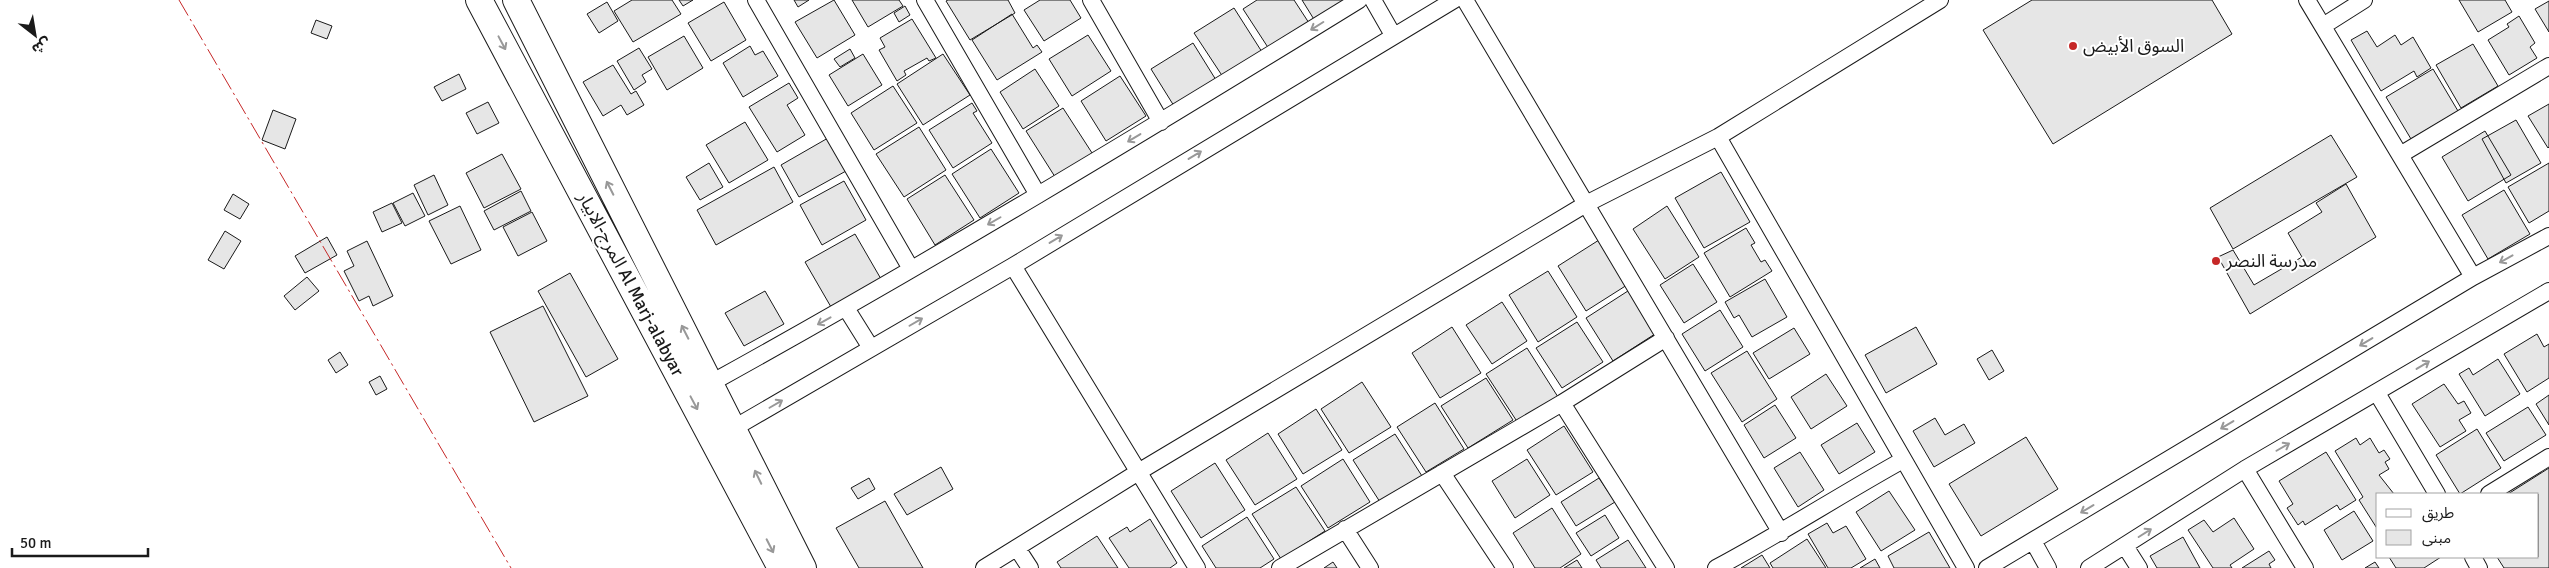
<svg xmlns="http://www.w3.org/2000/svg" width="2549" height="568" font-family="Signika,'Noto Sans Arabic',sans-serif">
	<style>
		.building { fill: #e6e6e6; stroke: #1a1a1a }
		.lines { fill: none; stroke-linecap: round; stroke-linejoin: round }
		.minor-casing { stroke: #1a1a1a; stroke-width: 18 }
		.primary-casing { stroke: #1a1a1a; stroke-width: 28 }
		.minor { stroke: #fff; stroke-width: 16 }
		.primary { stroke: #fff; stroke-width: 26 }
		.power { stroke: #c62828; stroke-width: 1; stroke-dasharray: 18 4 2.5 4; stroke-linecap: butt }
		.oneway { stroke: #989898 }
		.poi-dot { fill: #c62828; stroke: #fff; stroke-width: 2 }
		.labels { text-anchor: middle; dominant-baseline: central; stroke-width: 4; stroke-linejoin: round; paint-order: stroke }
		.poi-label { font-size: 18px; fill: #1a1a1a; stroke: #fff; text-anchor: start }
		.street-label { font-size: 18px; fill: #1a1a1a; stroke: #fff }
	</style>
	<rect width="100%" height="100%" fill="#fff"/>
	<path class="building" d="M632,0h40l9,14 -48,28 -19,-31z
		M679,0h14l-10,6z
		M794,0h15l-11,7z
		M834,0l21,35 -38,23 -22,-36z
		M852,0h47l4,6 -35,21z
		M948,0h60l7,13 -45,27 -24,-39z
		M1040,0h30l11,18 -37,23 -20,-31z
		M1257,0h37l15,23 -40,26 -26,-40z
		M1302,0h45l-32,21z
		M2032,0h180l20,34 -179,110 -70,-114z
		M2459,0h46l7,12 -34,20z
		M2549,1v31l-14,-23z
		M607,2l11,19 -19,12 -12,-19z
		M724,2l22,38 -35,21 -23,-38z
		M905,6l5,9 -11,7 -5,-9z
		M1234,8l28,44 -39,25 -29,-44z
		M1012,14l21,34 4,-3 5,7 -45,28 -25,-40z
		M2519,16l16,27 -5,4 7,11 -28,17 -21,-35 21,-13 -2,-3z
		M912,19l24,39 -7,3 -2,-3 -23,13 2,4 -9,6 -18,-31 6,-3 -5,-9z
		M316,20l16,6 -5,13 -16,-6z
		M2367,31l10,16 18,-12 6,10 12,-8 18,31 -14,9 -3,-6 -33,20 -30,-51z
		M1088,35l23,36 -39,25 -23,-37z
		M684,36l19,32 -36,22 -19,-33z
		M1193,43l23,37 -42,26 -23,-37z
		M2473,44l25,42 -37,22 -25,-43z
		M750,46l5,9 8,-4 15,25 -35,21 -20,-34z
		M639,48l13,21 -10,6 4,7 -12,8 -17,-29z
		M850,49l5,9 -15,9 -6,-8z
		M863,54l19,31 -34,21 -19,-31z
		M943,54l27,41 -47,30 -26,-41z
		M613,65l18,29 5,-3 8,14 -17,10 -6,-10 -18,11 -20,-34z
		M1035,69l24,37 -36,23 -23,-37z
		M2433,69l25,42 -47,28 -25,-42z
		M459,74l7,15 -24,12 -8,-14z
		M1120,76l26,40 -40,25 -25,-40z
		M789,83l9,15 -11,7 18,30 -28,17 -28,-45z
		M893,86l24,37 -43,27 -23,-37z
		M488,102l11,21 -22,11 -11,-21z
		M972,103l5,8 -4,2 19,30 -39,25 -24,-38z
		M2549,104v43l-1,1 -20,-32z
		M1063,108l31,48 -37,24 -31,-49z
		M273,110l23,9 -11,30 -23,-9z
		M2516,120l25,43 -35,20 -24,-44z
		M745,122l23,38 -39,23 -23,-38z
		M919,127l27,43 -42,27 -28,-43z
		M2485,131l26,44 -43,26 -26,-44z
		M2331,135l26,42 -124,72 -23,-41z
		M828,138l18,33 -47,26 -18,-32z
		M991,149l28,44 -39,25 -28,-44z
		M502,154l19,35 -37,19 -18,-35z
		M709,163l14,24 -23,13 -14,-23z
		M2549,163v48l-20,12 -21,-36z
		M774,167l19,35 -77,43 -19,-35z
		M1721,172l29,50 -46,26 -29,-50z
		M434,175l14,30 -20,10 -14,-30z
		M945,175l29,45 -39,25 -28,-46z
		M844,181l22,39 -44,25 -22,-40z
		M2346,184l30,53 -126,77 -32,-57 15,-7 21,35 48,-28 -14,-24 34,-21 -6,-9z
		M2504,190l26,44 -42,25 -26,-44z
		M521,191l10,20 -37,19 -10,-19z
		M413,193l12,23 -20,10 -12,-23z
		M233,194l16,10 -9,15 -16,-9z
		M392,203l10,20 -20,9 -9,-20z
		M460,206l21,44 -30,14 -22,-43z
		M1667,206l32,51 -34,22 -32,-50z
		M532,212l15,29 -29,15 -15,-29z
		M1746,228l9,15 -4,2 10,17 4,-2 7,11 -42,26 -26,-44z
		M225,231l16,10 -17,28 -16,-9z
		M855,234l26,45 -50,28 -26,-45z
		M327,237l10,18 -32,18 -10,-17z
		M1599,240l28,45 -41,26 -28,-45z
		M367,241l26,55 -20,10 -4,-10 -10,5 -15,-30 10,-5 -7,-15z
		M1693,264l24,38 -33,21 -24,-38z
		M1548,271l29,46 -39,25 -29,-47z
		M570,273l48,86 -32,18 -48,-86z
		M307,277l12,14 -24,19 -11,-14z
		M1765,279l22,38 -35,20 -13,-22 -5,3 -9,-16z
		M1631,289l27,43 -45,29 -27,-43z
		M765,291l19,33 -40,22 -19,-33z
		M1502,302l25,39 -35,23 -26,-39z
		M543,306l45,90 -54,26 -44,-90z
		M1720,310l23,37 -38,24 -23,-37z
		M1577,322l26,40 -41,26 -26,-40z
		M1452,327l29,46 -41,25 -28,-45z
		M1916,327l21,37 -51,29 -21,-38z
		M1794,328l16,26 -41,25 -16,-26z
		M2537,334l7,13 5,-3v34l-22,14 -23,-38z
		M1527,348l31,49 -40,26 -32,-49z
		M1992,350l12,21 -15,9 -12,-21z
		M1747,351l30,48 -35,23 -31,-49z
		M340,352l8,13 -12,8 -8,-13z
		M2498,359l22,35 -35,22 -26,-42 10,-6 4,7z
		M1826,374l21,32 -36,23 -20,-32z
		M380,376l7,13 -11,6 -7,-13z
		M1486,378l27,42 -45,28 -27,-42z
		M1362,382l29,45 -42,26 -28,-44z
		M2444,384l14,20 6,-3 7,12 -12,7 7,11 -26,16 -28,-43z
		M2549,395v30l-13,-21z
		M1435,403l29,46 -38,23 -29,-45z
		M1775,405l21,33 -32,20 -20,-33z
		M2528,407l18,28 -42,26 -18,-28z
		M1316,409l26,41 -39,24 -25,-40z
		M1935,418l10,17 19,-11 11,19 -41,24 -21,-36z
		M1857,423l18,29 -36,22 -18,-29z
		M1564,426l29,46 -37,23 -29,-45z
		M2477,429l24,39 -41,26 -24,-39z
		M1268,433l29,46 -42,26 -29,-45z
		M1395,434l27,42 -42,26 -27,-42z
		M2026,437l32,52 -77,47 -32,-52z
		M2356,438l4,7 10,-7 9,15 5,-3 6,9 -5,3 4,7 -10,6 15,19h-16v36l-19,-30 4,-3 -28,-46z
		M1800,452l24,38 -26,17 -24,-39z
		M2326,452l30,48 -16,10 -3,-5 -32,20 -2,-4 -5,4 -11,-17 6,-4 -14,-23z
		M1343,459l27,43 -42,26 -27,-42z
		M1527,459l23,36 -35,23 -23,-37z
		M1215,463l30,47 -44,28 -30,-47z
		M941,467l12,22 -46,26 -13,-21z
		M2549,468v100h-45l-7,-11h41v-63h-30z
		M869,478l6,11 -17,10 -7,-11z
		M1599,478l16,24 -39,24 -15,-24z
		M1296,487l29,44 -44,28 -29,-45z
		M1889,491l26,39 -34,21 -25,-39z
		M885,501l38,67h-64l-23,-40z
		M1552,508l29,46 -21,14h-25l-22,-35z
		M2354,511l19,30 -31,19 -18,-30z
		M1605,515l14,23 -28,18 -15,-23z
		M1247,517l27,42 -14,9h-44l-14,-22z
		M2234,518l20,31 -24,16 2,3h-19l-25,-38 16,-10 9,12z
		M1150,519l27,44 -7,5h-41l-20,-30 18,-11 3,5z
		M1827,523l6,10 13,-7 20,33 -15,9h-23l-20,-34z
		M1929,532l21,36h-56l-6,-12z
		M1097,536l21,32h-57l-4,-6z
		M2183,537l17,31h-43l-7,-12z
		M1807,539l19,29h-53l-3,-5z
		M1628,540l18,28h-45l-5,-8z
		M2269,551l6,9 -6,4 2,4h-29z
		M1762,555l8,13h-29z
		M2389,557h52l-17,11h-28z
		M1875,559l5,9h-20z
		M1577,560l5,8h-18z
		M1333,562l4,6h-13z
		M2375,562l4,6h-14z"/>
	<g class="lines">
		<defs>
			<path id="minor" d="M756,0l155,269
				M925,0l113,195
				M1091,0l70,122
				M1373,0l20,35
				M1465,0l316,533
				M2307,0l166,277
				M2323,26l41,-26
				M1718,137l248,431
				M2400,155l149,-89
				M1013,266l184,302
				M846,308l25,40
				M711,383c219,-121 434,-251 648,-383
				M2377,393l60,101
				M1562,403l104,165
				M734,428l279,-162 441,-266
				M2245,469l60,99
				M1442,473l63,95
				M2489,494l60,-37
				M1345,529l25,39
				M2033,541l15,27
				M2125,546l14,22
				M1017,548l13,20
				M2473,557l6,11
				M984,568l156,-97 446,-267 132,-67 222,-137
				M1280,568l282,-165 104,-65
				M1716,568c64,-34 124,-73 187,-108
				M1987,568l486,-291 76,-41
				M2089,568l156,-99 304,-178"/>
			<path id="primary" d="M479,0l302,568
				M516,0l287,568"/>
		</defs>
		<use href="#minor" class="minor-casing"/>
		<use href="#primary" class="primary-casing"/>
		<use href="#minor" class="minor"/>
		<use href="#primary" class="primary"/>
		<path class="power" d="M179,0l332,568"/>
	</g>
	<defs><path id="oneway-shaft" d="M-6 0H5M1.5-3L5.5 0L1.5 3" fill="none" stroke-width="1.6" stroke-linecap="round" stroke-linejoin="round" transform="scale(1.25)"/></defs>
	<g class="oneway">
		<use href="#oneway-shaft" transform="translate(1317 26) rotate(148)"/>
		<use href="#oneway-shaft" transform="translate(502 43) rotate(62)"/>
		<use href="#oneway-shaft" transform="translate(1134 138) rotate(149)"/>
		<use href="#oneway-shaft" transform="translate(1195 155) rotate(-31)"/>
		<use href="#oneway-shaft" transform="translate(610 188) rotate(-117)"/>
		<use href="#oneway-shaft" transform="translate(994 221) rotate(150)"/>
		<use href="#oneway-shaft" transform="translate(1056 239) rotate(-31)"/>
		<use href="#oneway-shaft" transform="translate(2506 259) rotate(151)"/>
		<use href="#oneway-shaft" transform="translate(824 321) rotate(151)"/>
		<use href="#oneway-shaft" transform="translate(916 322) rotate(-30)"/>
		<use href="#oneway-shaft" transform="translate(685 332) rotate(-117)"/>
		<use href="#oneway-shaft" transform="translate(2366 342) rotate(149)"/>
		<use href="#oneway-shaft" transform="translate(2423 365) rotate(-31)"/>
		<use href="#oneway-shaft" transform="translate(694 403) rotate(62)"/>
		<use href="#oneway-shaft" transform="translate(776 404) rotate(-30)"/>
		<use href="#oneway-shaft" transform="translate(2227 425) rotate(149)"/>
		<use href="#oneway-shaft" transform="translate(2283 447) rotate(-30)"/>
		<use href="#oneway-shaft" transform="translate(758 477) rotate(-116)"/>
		<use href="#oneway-shaft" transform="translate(2087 509) rotate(149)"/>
		<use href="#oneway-shaft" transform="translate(2145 533) rotate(-32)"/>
		<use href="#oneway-shaft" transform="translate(770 546) rotate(63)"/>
	</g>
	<g class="poi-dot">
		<circle cx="2073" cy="46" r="5"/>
		<circle cx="2216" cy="261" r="5"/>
	</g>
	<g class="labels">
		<g class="poi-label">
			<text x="2083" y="46">السوق الأبيض</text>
			<text x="2226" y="261">مدرسة النصر</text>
		</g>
		<g class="street-label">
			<text transform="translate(631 284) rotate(62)">المرج-الابيار Al Marj-alabyar</text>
		</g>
	</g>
	<rect x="2376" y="493" width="162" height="65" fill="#ffffff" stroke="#a3a3a3"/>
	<rect x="2386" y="509" width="25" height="8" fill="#ffffff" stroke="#a3a3a3"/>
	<text x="2422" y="518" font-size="15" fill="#1a1a1a">طريق</text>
	<rect x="2386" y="530" width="25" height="15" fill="#e6e6e6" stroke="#a3a3a3"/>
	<text x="2422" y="543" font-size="15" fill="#1a1a1a">مبنى</text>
	<g transform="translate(35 35) rotate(149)" stroke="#ffffff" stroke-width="4" paint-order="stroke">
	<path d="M0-4L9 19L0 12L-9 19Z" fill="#1a1a1a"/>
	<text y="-8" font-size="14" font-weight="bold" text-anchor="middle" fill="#1a1a1a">ش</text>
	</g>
	<path d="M12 548v8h136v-8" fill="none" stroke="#1a1a1a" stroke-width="2.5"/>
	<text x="20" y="548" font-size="15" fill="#1a1a1a" stroke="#ffffff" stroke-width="4" paint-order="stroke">50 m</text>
</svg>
